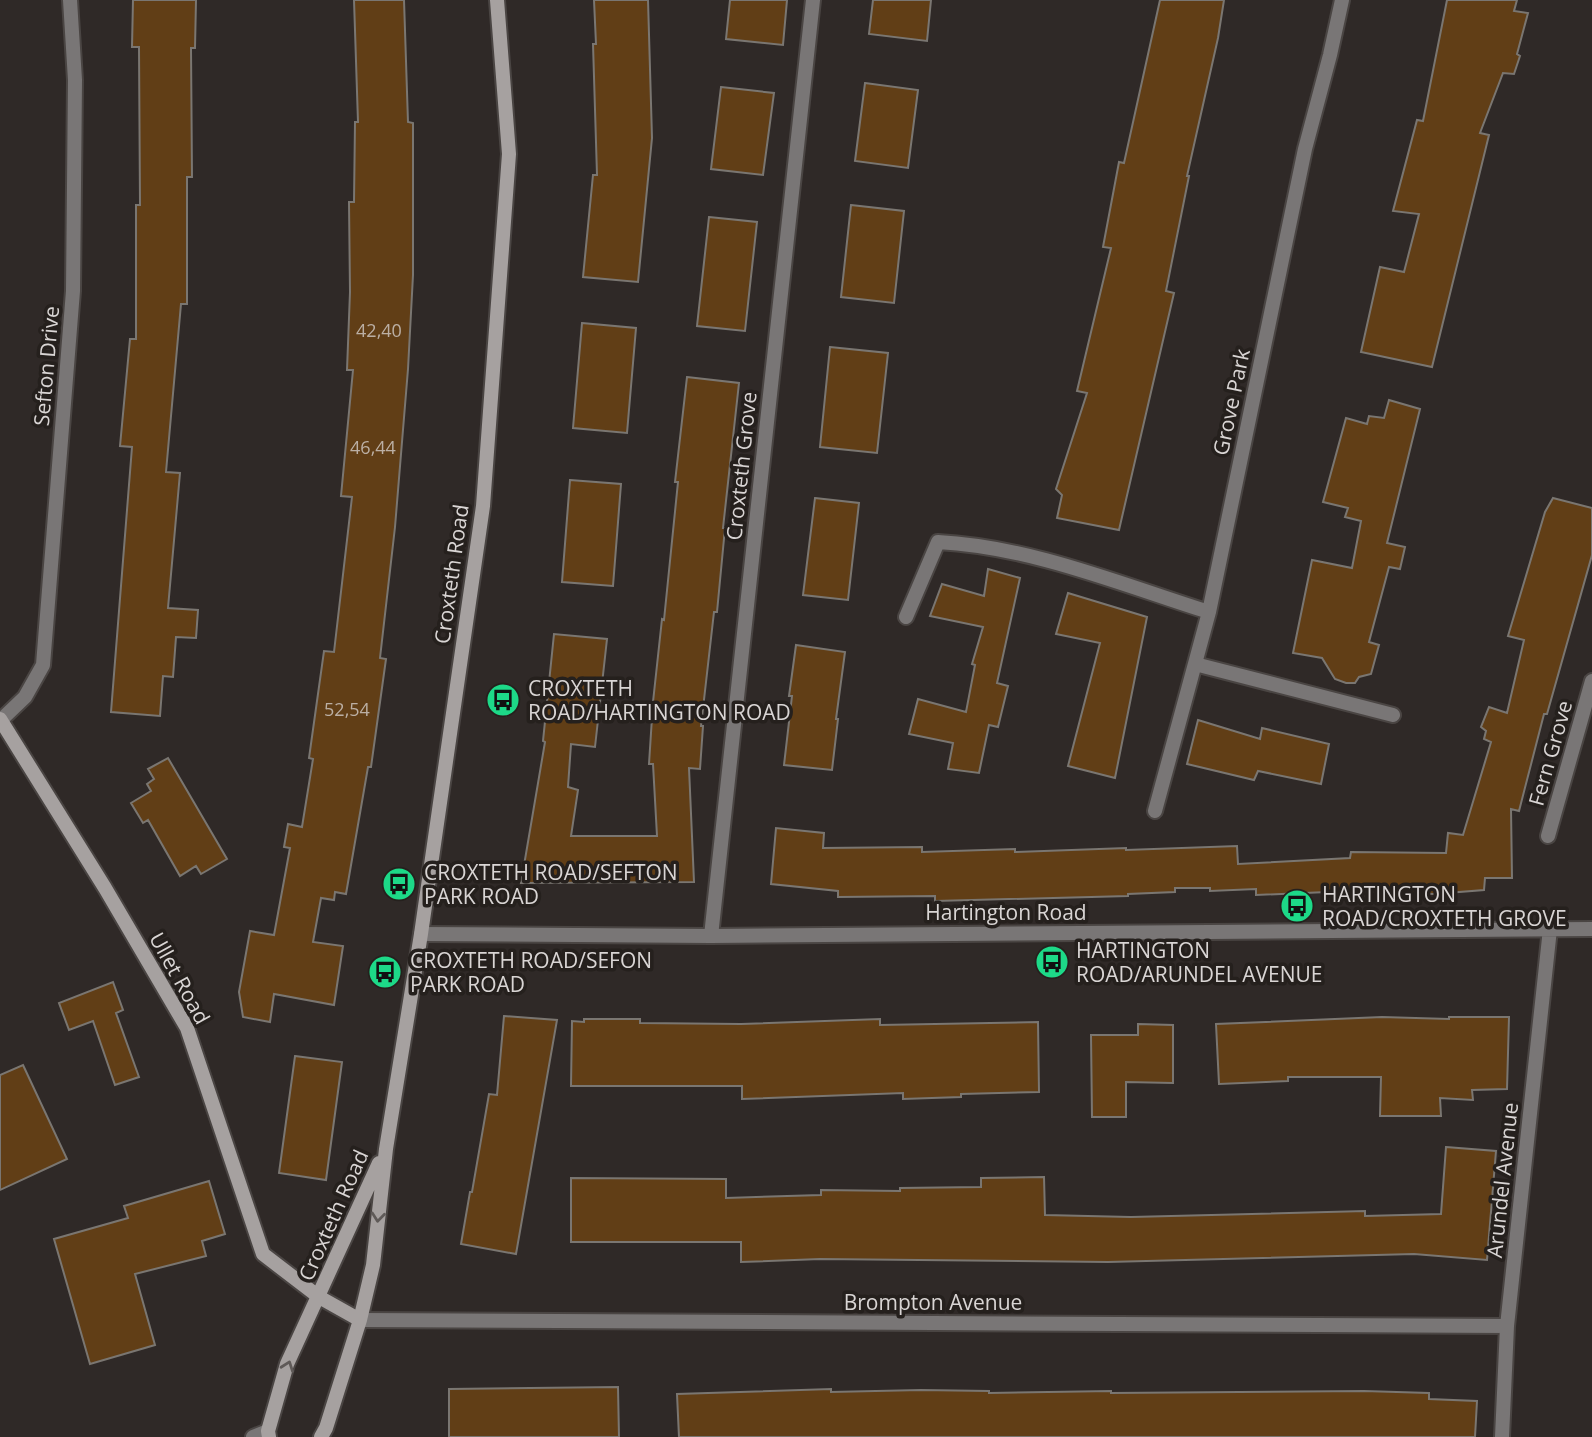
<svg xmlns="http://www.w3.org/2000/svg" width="1592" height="1437" font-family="'Open Sans',sans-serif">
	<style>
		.building { fill: #613e16; stroke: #7a7671; stroke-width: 2 }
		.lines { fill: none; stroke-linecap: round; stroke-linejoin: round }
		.minor-casing { stroke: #4a4543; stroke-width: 18 }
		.tertiary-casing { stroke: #4a4543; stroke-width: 18 }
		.secondary-casing { stroke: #4a4543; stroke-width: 18 }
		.minor { stroke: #797676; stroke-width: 14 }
		.tertiary { stroke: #797676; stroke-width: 14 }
		.secondary { stroke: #a6a1a0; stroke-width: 14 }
		.oneway { stroke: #5f5a58 }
		.labels { text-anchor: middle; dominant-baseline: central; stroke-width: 7; stroke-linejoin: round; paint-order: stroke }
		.number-label { font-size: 18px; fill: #bbafa4 }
		.street-label { font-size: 21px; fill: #d9d5d4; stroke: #25201d }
		.poi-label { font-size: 21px; fill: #d9d5d4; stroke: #25201d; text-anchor: start }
	</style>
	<rect width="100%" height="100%" fill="#2f2927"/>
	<path class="building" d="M133,0h63l-1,48h-4l1,129h-5v127h-6l-15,168 14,1 -12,135 30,2 -2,28 -20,-1 -3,40 -10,-1 -3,40 -49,-4 21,-265 -12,-1 10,-107h6v-134h4l-1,-158h-7z
		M354,0h50l4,122 5,1v152l-5,94 -13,158 -15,131 6,1 -15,108h-3l-22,127 -11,-2 -1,8 -13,-2 -8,44 30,4 -9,59 -60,-11 -4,28 -27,-5 -4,-25 11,-61 24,4 16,-87 -6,-1 4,-23 14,3 11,-68 -4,-1 15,-107 10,1 18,-155 -11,-1 12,-126h-6l3,-78 -1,-90h5l1,-80h3z
		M594,0h54l4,138 -14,144 -55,-5 10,-102h4l-4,-131h3z
		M730,0h57l-4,45 -57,-6z
		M873,0h58l-4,41 -58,-7z
		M1160,0h64l-6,38 -31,138h2l-23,115 8,2 -55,237 -62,-12 5,-23 -6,-6 31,-96 -10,-2 34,-143 -8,-1 16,-85 5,1z
		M1447,0h70l-3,11 14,2 -11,41 3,2 -6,18 -11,-1 -23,60 9,2 -57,232 -71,-15 19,-85 24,5 15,-58 -26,-3 24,-91 6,1z
		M865,83l53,7 -10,78 -53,-7z
		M721,87l53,6 -11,82 -52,-6z
		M851,205l53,6 -10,92 -53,-6z
		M709,217l48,5 -12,109 -48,-5z
		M582,323l54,5 -9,105 -54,-5z
		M830,347l58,6 -11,100 -57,-6z
		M687,377l52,6 -16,145h2l-8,84h-3l-13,114h2l-3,43 -11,-1 5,114 -173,1 24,-141 -2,-1 11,-107 53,5 -12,108 -24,-3 -3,43 10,3 -7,46h86l-4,-72h-4l4,-62 9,-83 2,1 14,-138h-3z
		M1389,400l31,9 -33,134 18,4 -5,22 -11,-2 -20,75 10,3 -8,29 -12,3 -4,6h-9l-11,-4 -13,-21 -29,-5 19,-93 40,8 9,-47 -16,-4 3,-9 -25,-6 23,-84 21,6 2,-8 15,2z
		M570,480l51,4 -8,102 -51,-4z
		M815,498l44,5 -11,97 -45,-5z
		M1553,498l39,10v47l-45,159h-3l-25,97 -8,-2 1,69h-27l-1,12 -50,4 -84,-3 -94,4v-6l-46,2v-3h-35v4l-47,2v2l-193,5v-5l-97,1v-6l-67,-7 5,-56 48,5 -1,15 99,-1v5l93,-3v3l111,-4v2l111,-4 1,18 112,-6 1,-6 95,1 2,-20 15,2 28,-93 -7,-3 2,-8 -5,-4 8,-20 18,6 17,-73 -16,-4 37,-124z
		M988,569l32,9 -23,105 11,3 -10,41 -9,-2 -10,48 -31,-4 5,-26 -44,-9 9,-35 48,13 9,-47 -3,-1 11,-37 -53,-11 12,-32 42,12z
		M1068,593l79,24 -32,161 -47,-12 32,-123 -44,-9z
		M796,645l49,7 -9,67h2l-6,51 -48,-5 8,-69h-3z
		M1198,720l62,19 2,-11 67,16 -8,40 -63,-13 -4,9 -67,-16z
		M168,758l59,101 -26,15 -5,-8 -16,10 -32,-56 -5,3 -12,-20 20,-12 -4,-7 7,-5 -6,-10z
		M113,982l10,28 -7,3 23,64 -24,8 -22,-64 -24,9 -10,-27z
		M504,1016l53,4 -41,234 -55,-10 9,-52h2l17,-98 8,1z
		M1382,1017l67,2v-2h60l-2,72 -35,1 1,10 -33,-2 1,18h-61l1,-39h-93v4l-69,3 -3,-60z
		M584,1019h56v4l101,1 139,-5v6l158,-3 1,70 -78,2v3l-58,2v-6l-161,6v-13h-171l1,-65 12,1z
		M1138,1024l35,1v58l-47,-1v35h-34l-1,-82h47z
		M295,1056l47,6 -16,118 -47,-7z
		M23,1065l44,94 -67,31v-115z
		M1446,1147l50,4 -9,109 -73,-6 -306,8 -288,-3 -79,3v-20h-170v-64l155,1v19l95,-3v-5l79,1v-3l81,-1v-9l63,-1 1,38 86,2 234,-6v5l76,-2z
		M209,1181l16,53 -23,7 4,15 -71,18 20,71 -65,19 -36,-125 74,-21 -4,-12z
		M618,1387l1,50h-170v-48z
		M831,1389v3l90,-2 68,1v2l122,-2v2l253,-2 65,2v6l48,2 -2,36h-796l-2,-43z"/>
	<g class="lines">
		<defs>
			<path id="minor" d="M906,617l32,-75c94,5 182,42 271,70
				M1195,664l198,51
				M1,720l24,-23 18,-32 30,-374 2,-211 -5,-80
				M1155,811l54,-199 96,-463 25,-94 12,-55
				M1548,836l44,-155
				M421,934l290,2 881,-7
				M711,936l102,-936
				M360,1320l1147,6
				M1502,1437l5,-111 43,-397"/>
			<path id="tertiary" d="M253,1437l15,-6"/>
			<path id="secondary" d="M0,719l105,169 82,140 76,226 56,43 41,23
				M269,1437l-1,-6 19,-67 92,-201
				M321,1437l5,-9 34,-108 13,-55 13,-116 35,-215 62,-428 26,-352 -12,-154"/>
		</defs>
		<use href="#minor" class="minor-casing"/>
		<use href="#tertiary" class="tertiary-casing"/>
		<use href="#secondary" class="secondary-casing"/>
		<use href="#minor" class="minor"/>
		<use href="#tertiary" class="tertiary"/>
		<use href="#secondary" class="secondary"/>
	</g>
	<defs><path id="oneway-chevron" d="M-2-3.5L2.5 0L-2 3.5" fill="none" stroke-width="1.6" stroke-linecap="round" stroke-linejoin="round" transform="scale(1.75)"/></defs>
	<g class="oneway">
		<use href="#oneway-chevron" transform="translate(378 1217) rotate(96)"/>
		<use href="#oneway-chevron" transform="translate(288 1366) rotate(-70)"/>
	</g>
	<defs>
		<symbol id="bus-disc" viewBox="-11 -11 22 22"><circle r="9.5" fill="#1dd988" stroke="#25201d"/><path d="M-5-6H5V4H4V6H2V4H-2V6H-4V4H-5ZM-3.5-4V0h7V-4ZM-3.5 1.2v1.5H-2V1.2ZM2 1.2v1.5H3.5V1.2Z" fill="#111"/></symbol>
	</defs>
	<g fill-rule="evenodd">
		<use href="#bus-disc" x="484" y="681" width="38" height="38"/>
		<use href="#bus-disc" x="380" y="865" width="38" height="38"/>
		<use href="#bus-disc" x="1278" y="887" width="38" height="38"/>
		<use href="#bus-disc" x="1033" y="943" width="38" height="38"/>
		<use href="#bus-disc" x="366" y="953" width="38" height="38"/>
	</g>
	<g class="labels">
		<g class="number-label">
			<text x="379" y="330">42,40</text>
			<text x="373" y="447">46,44</text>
			<text x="347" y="709">52,54</text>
		</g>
		<g class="street-label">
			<text transform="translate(46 366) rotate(-85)">Sefton Drive</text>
			<text transform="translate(1231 402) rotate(-78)">Grove Park</text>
			<text transform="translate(741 466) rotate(-84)">Croxteth Grove</text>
			<text transform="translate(451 574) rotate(-82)">Croxteth Road</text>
			<text transform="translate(1550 753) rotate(-74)">Fern Grove</text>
			<text x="1006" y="912">Hartington Road</text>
			<text transform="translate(180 978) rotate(61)">Ullet Road</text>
			<text transform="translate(1502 1180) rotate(-84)">Arundel Avenue</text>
			<text transform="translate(333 1215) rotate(-66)">Croxteth Road</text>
			<text x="933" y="1302">Brompton Avenue</text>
		</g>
		<g class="poi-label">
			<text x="528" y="688">CROXTETH<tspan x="528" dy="24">ROAD/HARTINGTON ROAD</tspan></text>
			<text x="424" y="872">CROXTETH ROAD/SEFTON<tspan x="424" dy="24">PARK ROAD</tspan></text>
			<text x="1322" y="894">HARTINGTON<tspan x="1322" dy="24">ROAD/CROXTETH GROVE</tspan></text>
			<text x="1076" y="950">HARTINGTON<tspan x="1076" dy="24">ROAD/ARUNDEL AVENUE</tspan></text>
			<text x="410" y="960">CROXTETH ROAD/SEFON<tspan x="410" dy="24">PARK ROAD</tspan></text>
		</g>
	</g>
</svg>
